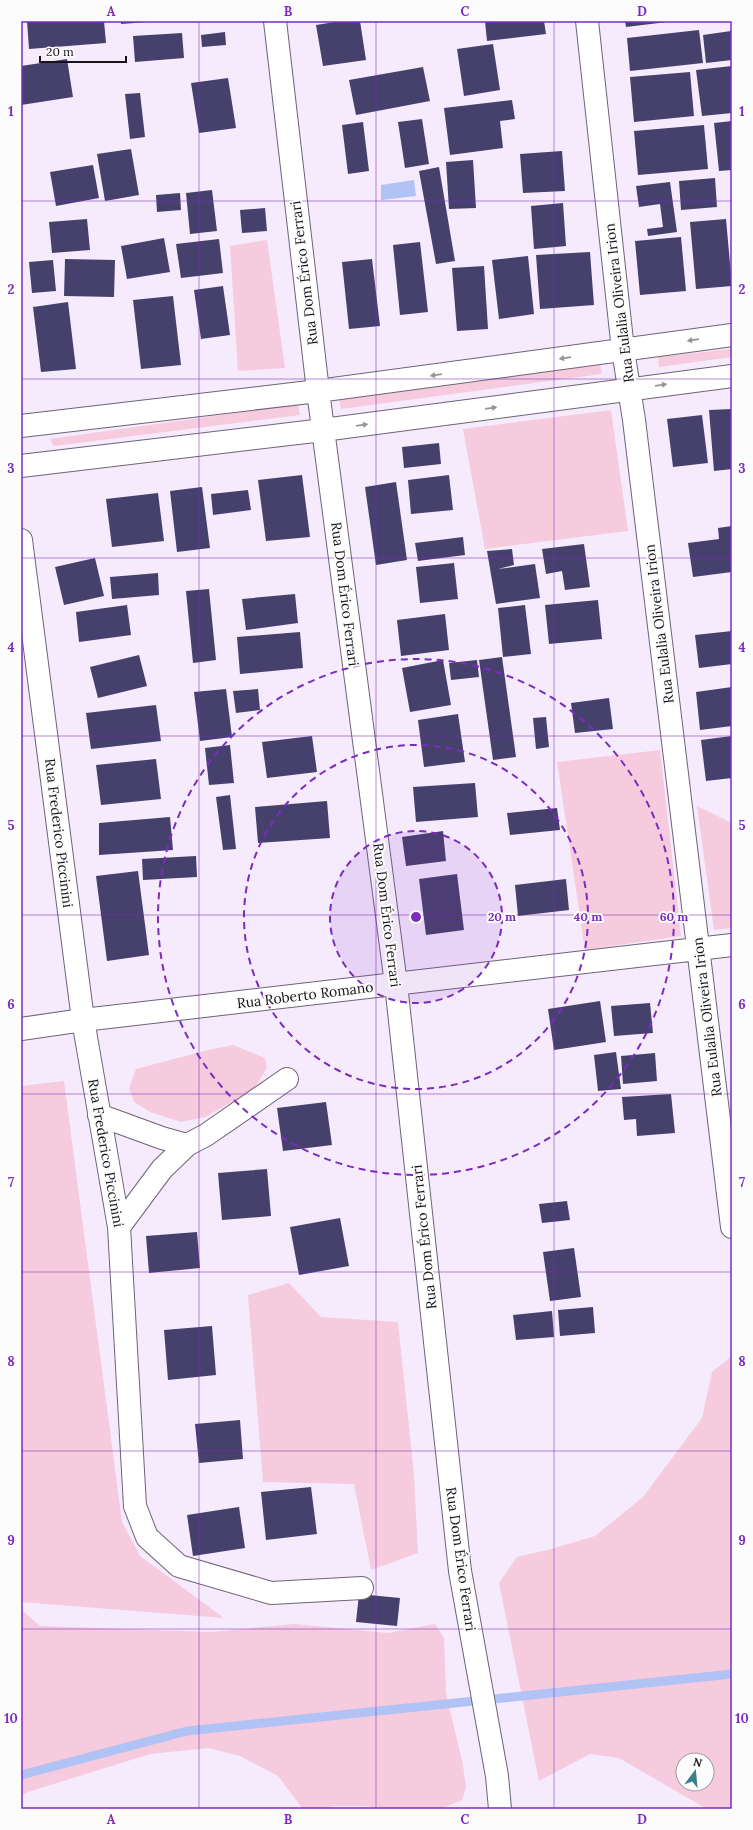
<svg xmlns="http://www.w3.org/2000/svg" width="753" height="1830" font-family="Lora,serif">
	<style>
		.green { fill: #f6cbde; fill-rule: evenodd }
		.water { fill: #b1c2f4 }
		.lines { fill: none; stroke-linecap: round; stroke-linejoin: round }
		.stream { stroke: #b1c2f4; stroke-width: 9 }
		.building { fill: #46406c }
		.minor-casing { stroke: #6e6377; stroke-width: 24 }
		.minor { stroke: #fff; stroke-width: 22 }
		.oneway { fill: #969498 }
		.grid { fill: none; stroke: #7b2cbf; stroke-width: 1; stroke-opacity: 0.55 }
		.ring { fill: none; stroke: #7b2cbf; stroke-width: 2; stroke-dasharray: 7 5 }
		.labels { text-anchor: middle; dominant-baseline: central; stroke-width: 4; stroke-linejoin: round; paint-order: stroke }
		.street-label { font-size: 14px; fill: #161219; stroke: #fcfcfc }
		.centre { fill: #7b2cbf; stroke: #fcfcfc; stroke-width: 2 }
		.ring-label { font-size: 12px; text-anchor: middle; font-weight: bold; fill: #7b2cbf; stroke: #fcfcfc; stroke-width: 4; stroke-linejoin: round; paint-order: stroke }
		.neatline { fill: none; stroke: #7b2cbf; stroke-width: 1.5 }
		.grid-label { font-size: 13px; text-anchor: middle; font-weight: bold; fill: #7b2cbf }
	</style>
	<rect width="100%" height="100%" fill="#f5ebfd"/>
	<path class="green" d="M267,240l18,128 -47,3 -8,-125z
		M732,349v8l-73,10 -1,-10z
		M600,364l2,10 -261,35 -2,-11z
		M298,404l2,11 -246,31 -4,-7z
		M611,410l17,121 -143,18 -22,-120z
		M660,750l21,186 -96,14 -28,-188z
		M697,806l35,17v105l-18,2z
		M233,1045l32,13 2,10 -14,22 -48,27 -24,5 -31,-10 -16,-10 -5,-14 7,-19 72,-19z
		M64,1081l58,441 18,34 84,62 -203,-16v-516z
		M289,1283l32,34 77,5 16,153 4,78 -47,17 -17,-86 -91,-2 -15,-187z
		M732,1356v453h-25l-88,-51 -29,-4 -51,27 -40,-198 18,-26 34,-8 44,-13 48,-39 59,-79 10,-46zM683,1760h24v24h-24z
		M21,1609l19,17 171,6 83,-8 94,9 47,-9 9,14 2,55 17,72 3,23 -4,12 -21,9h-54l-21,-3h-32l-13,3h-18l-25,-33 -38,-20 -31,-8 -59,6 -122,38 -7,4z"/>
	<path class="water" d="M414,180l2,16 -35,4v-15z"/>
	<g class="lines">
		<path class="stream" d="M21,1775l166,-44 545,-57"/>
	</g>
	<path class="building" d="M27,21h77l2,22 -77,6z
		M121,21h26v1l-26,2z
		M341,21h19l6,39 -43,6 -7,-41z
		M485,21h59l2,13 -59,7z
		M625,21h42v1l-41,5z
		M699,30l4,33 -73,8 -3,-33z
		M731,31l1,29 -26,3 -3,-28z
		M225,32l1,13 -24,2 -1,-12z
		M182,33l2,25 -49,4 -2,-26z
		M493,44l7,46 -36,6 -7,-47z
		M67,59l6,38 -52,8v-39z
		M732,66v47l-30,3 -6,-46z
		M423,67l7,34 -74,14 -7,-35z
		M690,72l4,44 -60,6 -4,-45z
		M228,78l8,50 -37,5 -8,-50z
		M140,93l5,44 -15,2 -5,-45z
		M512,100l3,19 -15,2 3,27 -53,7 -6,-47z
		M422,119l7,45 -24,4 -7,-46z
		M732,121v49l-13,1 -5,-48z
		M363,122l6,49 -21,3 -6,-49z
		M704,125l4,44 -70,6 -4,-44z
		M131,149l8,46 -34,6 -8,-47z
		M562,151l3,40 -42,2 -3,-39z
		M473,160l3,48 -27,1 -3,-47z
		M93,165l6,33 -43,8 -6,-34z
		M439,167l16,94 -19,3 -17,-93z
		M715,178l2,29 -36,3 -2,-29z
		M670,182l7,50 -29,4 -1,-7 16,-2 -3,-23 -21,3 -3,-21z
		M212,190l5,41 -27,3 -4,-41z
		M180,193l1,17 -24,2 -1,-17z
		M563,203l3,43 -32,3 -3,-43z
		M265,208l2,23 -25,2 -2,-23z
		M87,219l3,31 -38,3 -3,-31z
		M726,219l6,67 -36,3 -6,-67z
		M681,237l5,54 -46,4 -5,-54z
		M164,238l6,34 -43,7 -6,-33z
		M219,239l4,34 -42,5 -5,-34z
		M420,242l8,70 -28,3 -7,-70z
		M590,252l4,53 -54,4 -4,-54z
		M528,256l6,58 -35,5 -7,-59z
		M65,259l50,1 -1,37 -50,-1z
		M372,259l8,67 -31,3 -7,-67z
		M53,260l3,31 -24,2 -3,-31z
		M484,266l4,63 -31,2 -5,-63z
		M223,286l7,49 -29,4 -7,-49z
		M173,296l8,69 -40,4 -8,-69z
		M68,302l8,67 -35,3 -8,-65z
		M732,409v60l-18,2 -5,-61z
		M702,415l6,48 -35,4 -6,-48z
		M439,443l2,21 -37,4 -2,-21z
		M302,475l8,62 -44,4 -8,-61z
		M449,475l4,35 -42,4 -3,-34z
		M396,482l11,78 -31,5 -11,-78z
		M202,487l8,61 -33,4 -7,-61z
		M248,490l3,20 -38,5 -2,-21z
		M158,493l6,48 -52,6 -6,-48z
		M732,526v46l-39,5 -5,-34 31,-4 -1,-11z
		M463,537l2,18 -47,6 -3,-18z
		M584,544l6,43 -25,3 -3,-19 -16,3 -4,-25z
		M512,549l2,16 -16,4 37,-5 5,34 -44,6 -9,-53z
		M95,558l9,38 -40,9 -9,-38z
		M454,563l4,36 -38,4 -4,-36z
		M158,573l1,22 -47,4 -2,-22z
		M209,589l7,71 -23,3 -7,-72z
		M295,594l3,29 -52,7 -4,-31z
		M598,600l4,39 -53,5 -4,-39z
		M127,605l4,30 -52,7 -3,-30z
		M525,605l6,49 -28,3 -5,-49z
		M445,614l4,36 -48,6 -4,-36z
		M732,631v33l-33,4 -4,-33z
		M300,632l3,36 -63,6 -3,-37z
		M139,655l8,31 -49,12 -8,-31z
		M502,657l14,100 -23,3 -14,-100z
		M443,660l8,45 -41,7 -8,-44z
		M477,660l2,17 -28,3 -2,-17z
		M732,687v39l-32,4 -4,-38z
		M226,689l6,48 -32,4 -6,-49z
		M258,689l2,21 -24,3 -3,-22z
		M609,698l4,31 -38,4 -4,-30z
		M156,705l5,36 -70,8 -5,-36z
		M458,714l7,48 -41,5 -6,-47z
		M546,717l3,30 -13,2 -3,-31z
		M312,736l5,36 -50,6 -5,-36z
		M732,736v42l-26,3 -5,-41z
		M230,745l4,38 -25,2 -4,-37z
		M156,759l5,40 -60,6 -5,-40z
		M475,783l3,34 -62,5 -3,-35z
		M230,795l6,54 -13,1 -7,-53z
		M327,801l3,37 -72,5 -3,-36z
		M557,808l3,22 -50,5 -3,-22z
		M170,817l3,33 -74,5v-32z
		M443,831l3,30 -40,5 -4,-29z
		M196,856l1,21 -54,3 -1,-21z
		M138,871l11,84 -42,6 -11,-85z
		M457,874l7,56 -38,5 -7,-56z
		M566,879l3,31 -51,6 -3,-31z
		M600,1001l6,41 -52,8 -6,-41z
		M650,1003l3,30 -39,3 -3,-30z
		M616,1052l5,37 -23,2 -4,-36z
		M655,1053l2,28 -34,3 -2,-28z
		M671,1094l4,39 -38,3 -1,-17 -12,1 -2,-23z
		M326,1102l6,43 -49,6 -6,-43z
		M267,1169l4,47 -49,4 -4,-47z
		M567,1201l3,19 -28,3 -3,-19z
		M340,1218l9,48 -50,9 -9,-48z
		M197,1232l3,36 -51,5 -3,-37z
		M574,1248l7,49 -31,4 -7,-49z
		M593,1307l2,26 -35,3 -2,-26z
		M552,1311l2,26 -38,3 -3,-25z
		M212,1326l4,49 -48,5 -4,-50z
		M240,1420l3,39 -44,4 -4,-39z
		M311,1487l6,47 -51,6 -5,-48z
		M239,1507l6,41 -52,8 -6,-41z
		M359,1594l41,4 -3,28 -41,-4z"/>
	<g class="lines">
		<defs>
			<path id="minor" d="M275,21l43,370 78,593 64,587 37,205 3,33
				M587,21l36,329 11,70 98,807
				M21,426l297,-35 414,-56
				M21,466l302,-36 409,-54
				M21,540l62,480 36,207 16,279 12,31 32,29 92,27 91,-5
				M21,1029l62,-9 649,-75
				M99,1115l63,23 25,7 -25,24 -43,58
				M187,1145l19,-10 81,-56"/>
		</defs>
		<use href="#minor" class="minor-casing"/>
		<use href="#minor" class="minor"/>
	</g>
	<defs><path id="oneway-solid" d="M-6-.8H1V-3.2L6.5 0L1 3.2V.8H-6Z"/></defs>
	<g class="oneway">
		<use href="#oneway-solid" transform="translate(693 340) rotate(172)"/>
		<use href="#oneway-solid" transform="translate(565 358) rotate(172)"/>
		<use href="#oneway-solid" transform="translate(436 375) rotate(172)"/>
		<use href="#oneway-solid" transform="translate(661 385) rotate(-8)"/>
		<use href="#oneway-solid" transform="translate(491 408) rotate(-8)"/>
		<use href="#oneway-solid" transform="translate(362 425) rotate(-8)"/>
	</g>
	<path class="grid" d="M199,21v1788M376,21v1788M554,21v1788M21,201h711M21,379h711M21,558h711M21,736h711M21,915h711M21,1094h711M21,1272h711M21,1451h711M21,1629h711"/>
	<circle cx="416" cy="917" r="86" fill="#7b2cbf" fill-opacity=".12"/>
	<g class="ring">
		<circle cx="416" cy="917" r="86"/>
		<circle cx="416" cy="917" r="172"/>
		<circle cx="416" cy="917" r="258"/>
	</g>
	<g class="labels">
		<g class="street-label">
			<text transform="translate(304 273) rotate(-97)">Rua Dom Érico Ferrari</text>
			<text transform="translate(619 303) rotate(-97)">Rua Eulalia Oliveira Irion</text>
			<text transform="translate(345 594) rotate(83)">Rua Dom Érico Ferrari</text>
			<text transform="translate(659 624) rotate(-97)">Rua Eulalia Oliveira Irion</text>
			<text transform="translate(59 833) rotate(83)">Rua Frederico Piccinini</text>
			<text transform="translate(387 915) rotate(83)">Rua Dom Érico Ferrari</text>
			<text transform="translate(305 995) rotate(-7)">Rua Roberto Romano</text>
			<text transform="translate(707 1017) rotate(-97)">Rua Eulalia Oliveira Irion</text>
			<text transform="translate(106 1153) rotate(80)">Rua Frederico Piccinini</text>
			<text transform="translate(424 1237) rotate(-96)">Rua Dom Érico Ferrari</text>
			<text transform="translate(461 1559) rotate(82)">Rua Dom Érico Ferrari</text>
		</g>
	</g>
	<circle cx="416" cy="917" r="6" class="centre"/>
	<g class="ring-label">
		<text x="502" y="921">20 m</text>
		<text x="588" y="921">40 m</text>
		<text x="674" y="921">60 m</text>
	</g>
	<rect width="753" height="1830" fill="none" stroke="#fcfcfc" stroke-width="44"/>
	<g transform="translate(695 1772) rotate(16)"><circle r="19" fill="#fcfcfc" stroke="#a09ea1"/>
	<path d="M0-3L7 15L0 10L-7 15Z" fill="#3a808b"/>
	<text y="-6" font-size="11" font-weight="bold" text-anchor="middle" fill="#161219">N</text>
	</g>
	<path d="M40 56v6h86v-6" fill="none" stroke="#161219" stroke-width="2"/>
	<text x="46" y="56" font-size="12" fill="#161219" stroke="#fcfcfc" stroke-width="3" paint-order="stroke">20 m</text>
	<rect x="22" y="22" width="709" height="1786" class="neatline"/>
	<g class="grid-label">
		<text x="111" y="16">A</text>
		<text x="288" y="16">B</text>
		<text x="465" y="16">C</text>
		<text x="642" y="16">D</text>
		<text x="11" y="116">1</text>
		<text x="742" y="116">1</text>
		<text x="11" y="294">2</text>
		<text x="742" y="294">2</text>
		<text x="11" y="473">3</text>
		<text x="742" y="473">3</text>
		<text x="11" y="652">4</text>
		<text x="742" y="652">4</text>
		<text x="11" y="830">5</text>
		<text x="742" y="830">5</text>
		<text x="11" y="1009">6</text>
		<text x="742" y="1009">6</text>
		<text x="11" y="1187">7</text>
		<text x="742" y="1187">7</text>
		<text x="11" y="1366">8</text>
		<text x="742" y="1366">8</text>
		<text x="11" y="1545">9</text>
		<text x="742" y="1545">9</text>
		<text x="11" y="1723">10</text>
		<text x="742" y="1723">10</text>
		<text x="111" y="1824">A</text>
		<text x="288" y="1824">B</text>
		<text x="465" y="1824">C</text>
		<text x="642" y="1824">D</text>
	</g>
</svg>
